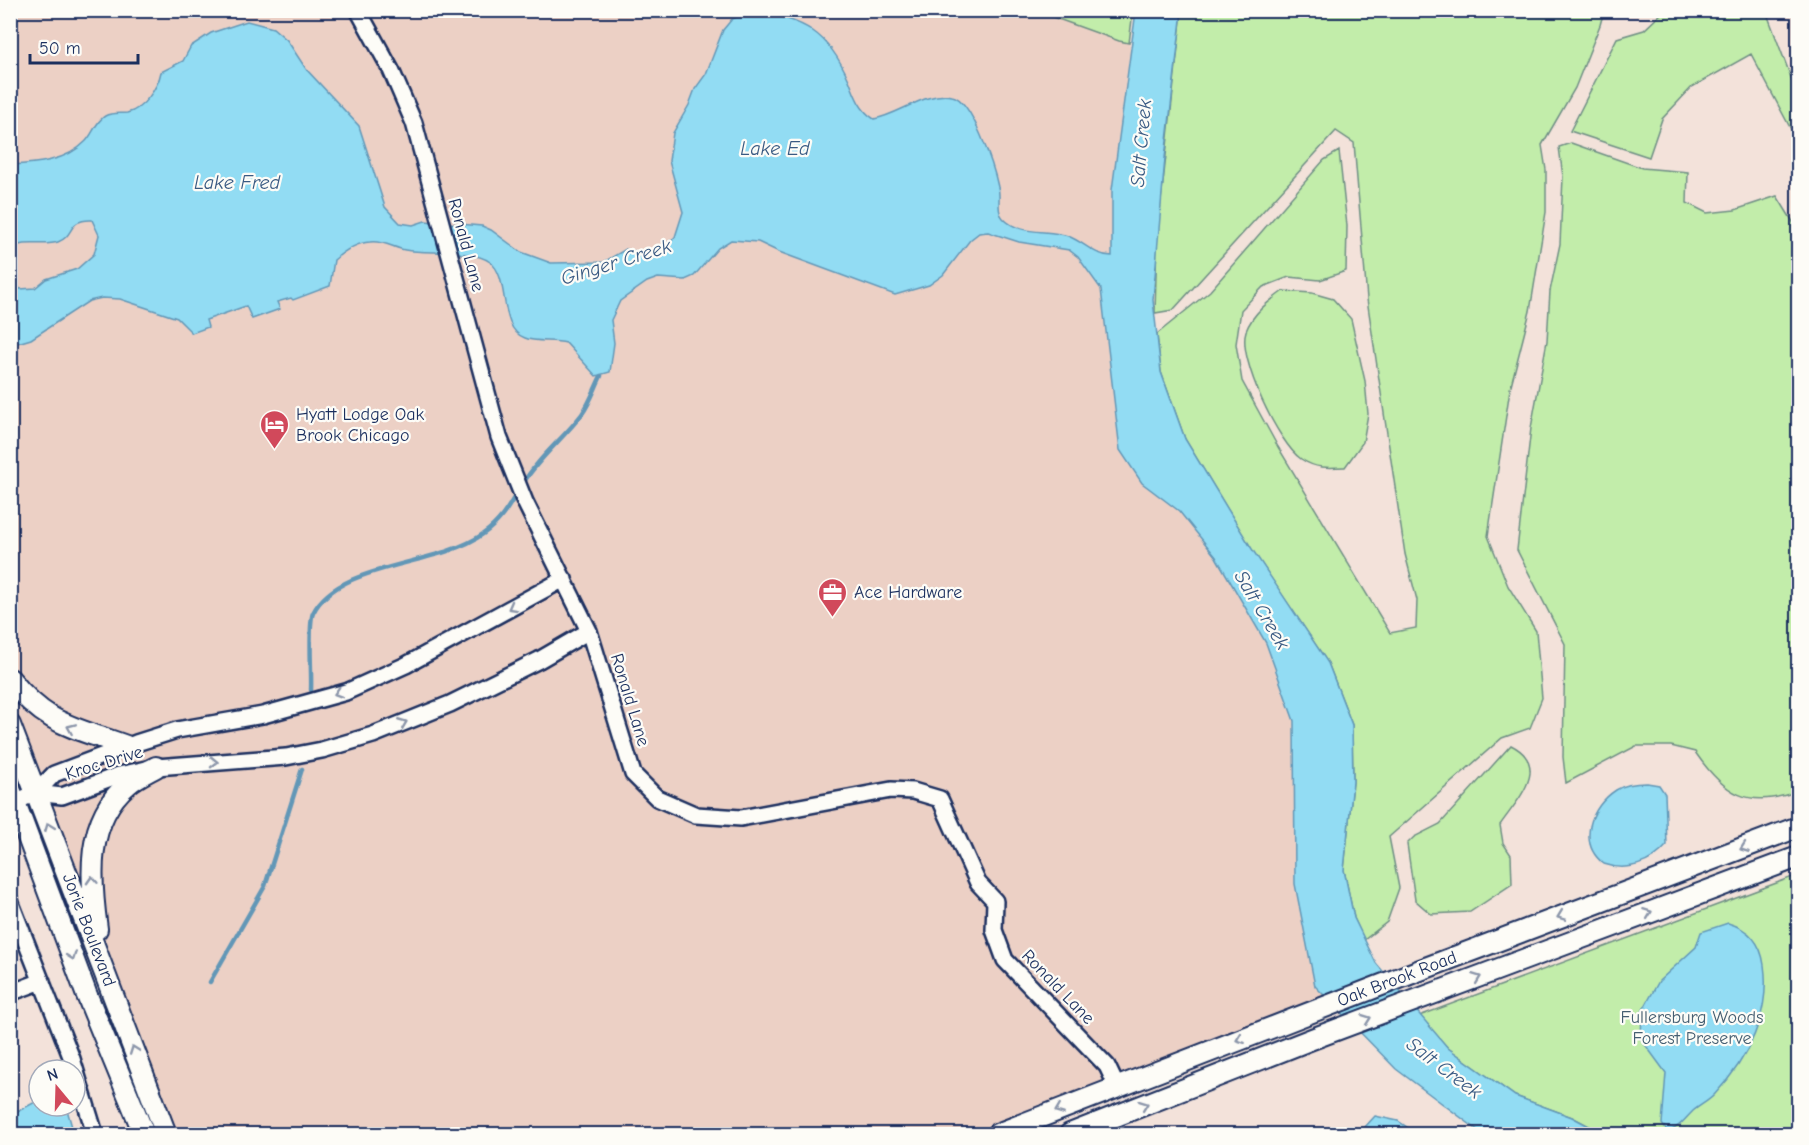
<svg xmlns="http://www.w3.org/2000/svg" width="1809" height="1145" font-family="'Comic Neue',sans-serif">
	<style>
		.built { fill: #ecd0c5 }
		.green { fill: #c2edaa; stroke: #6e8e84; stroke-width: 1.5 }
		.water { fill: #92dcf3; stroke: #6297b7; stroke-width: 1.5 }
		.lines { fill: none; stroke-linecap: round; stroke-linejoin: round }
		.stream { stroke: #6297b7; stroke-width: 4.5 }
		.minor-casing { stroke: #1b2f5e; stroke-width: 20 }
		.major-casing { stroke: #1b2f5e; stroke-width: 24 }
		.minor { stroke: #fdfcf7; stroke-width: 15 }
		.major { stroke: #fdfcf7; stroke-width: 20 }
		.oneway { stroke: #8c96aa }
		.labels { text-anchor: middle; dominant-baseline: central; stroke-width: 4.5; stroke-linejoin: round; paint-order: stroke }
		.street-label { font-size: 18px; fill: #1b2f5e; stroke: #fdfcf7 }
		.poi-label { font-size: 18px; fill: #1b2f5e; stroke: #fdfcf7; text-anchor: start }
		.park-label { font-size: 18px; fill: #455e71; stroke: #fdfcf7 }
		.water-label { font-size: 20px; font-style: italic; fill: #395a83; stroke: #fdfcf7 }
	</style>
	<rect width="100%" height="100%" fill="#f3e2da"/>
	<filter id="ink" filterUnits="userSpaceOnUse"><feTurbulence type="fractalNoise" baseFrequency=".0167" numOctaves="2"/><feDisplacementMap in="SourceGraphic" scale="12" xChannelSelector="R" yChannelSelector="G"/><feConvolveMatrix kernelMatrix="1 2 1 2 8 2 1 2 1" color-interpolation-filters="sRGB"/></filter>
	<g filter="url(#ink)">
		<path class="built" d="M11,11h1025l93,32 8,22 -19,225 124,300 64,141 34,261 -359,142h-807l-163,-433z"/>
		<path class="green" d="M1036,11h97l-4,32 -10,-2z
			M1182,11h422l-4,14 -25,63 -33,57 4,25v42l-16,99 -20,78 -22,147 20,50 28,45 6,67 -12,30 -28,10 -113,99 10,51 -12,34 -23,18 -10,-22 -10,-48 9,-88 -1,-57 -24,-62 -74,-110 -69,-114 -24,-67 -4,-38 53,-43 114,-131 15,-9 8,75 -1,45 -26,9 -31,-3 -26,10 -22,23 -5,34 6,37 36,66 112,186 26,-5 1,-28 -12,-46 -38,-255 -13,-156 -18,-12 -163,179 -18,3 2,-76z
			M1664,11h102l32,85v34l-5,3 -42,-79 -59,33 -30,32 -13,38 -79,-26 47,-93 27,-8z
			M1571,143l71,25 46,4 -1,31 20,10 28,-3 42,-14 21,34v561c-50,19 -74,3 -103,-39l-24,-6h-35l-70,37 -3,-26 2,-113 -48,-94 14,-122 16,-87 3,-50 10,-47 3,-67 -4,-30z
			M1283,291l29,2 21,6 18,20 14,62 3,33 -5,28 -18,25c-17,1 -29,2 -44,-8 -22,-15 -64,-101 -55,-128 7,-18 22,-29 37,-40z
			M1511,745c41,21 6,55 -11,80l3,18 8,12 1,29 -42,28 -39,2 -16,-14 -8,-56 7,-7 26,-13z
			M1798,875v259h-194l-32,-17 -57,-21 -67,-48 -29,-32z"/>
		<path class="water" d="M752,11c52,8 76,21 97,69 6,16 11,30 25,39 25,-4 51,-28 78,-23 20,3 42,72 46,91 3,10 -2,24 5,31 16,18 44,11 65,18 16,6 26,20 44,20v-66l24,-179h46l-17,147 -12,142 8,72 24,67 67,110 76,114 24,62 1,57 -9,88 10,48 22,45 72,85 67,48 57,21 32,17h-121l-87,-65 -81,-83 -20,-102 -1,-163 -28,-78 -50,-86 -37,-46 -37,-28 -22,-33 -19,-161 -23,-32 -9,-7 -50,-8 -31,-10 -9,1 -9,7 -27,35 -14,10 -34,10 -116,-43 -21,-10 -27,-2 -13,8 -24,28 -9,4 -27,-2 -11,4 -27,19 -9,19 3,23 -4,29 -14,4 -30,-33c-13,-4 -29,0 -41,-5 -28,-10 -14,-60 -35,-76 -17,-13 -62,-8 -85,-12 -11,-2 -23,-10 -35,-8 -14,1 -26,9 -36,18l-4,26 -37,14 -2,-2 -14,4 3,7 -28,10 -6,-13 -40,14 2,7 -16,6 -15,-15 -57,-19 -18,-1 -13,3 -58,38 -20,6 -1,-68 10,12 15,-1 11,-9 31,-10 17,-15 5,-19 -7,-15c-25,-1 -17,16 -34,22 -15,5 -34,-3 -47,7v-84c24,-1 56,-4 74,-23 8,-7 10,-20 20,-26 7,-4 15,-2 22,-3 17,-4 31,-26 34,-41l22,-11 8,-15 20,-13 36,-12 26,7 14,12 19,29 53,57 26,81 15,16 13,2 12,-4 57,5 9,4 30,22 30,11 53,-1 22,-13 12,3 21,-2 16,-13 8,-25 -14,-51 4,-28 16,-28 6,-16 11,-15 17,-44 9,-11z
			M1647,783l12,2 6,9 2,51c-16,19 -40,27 -63,19 -27,-21 -14,-57 12,-74 9,-6 20,-7 31,-7z
			M1728,923c21,6 33,20 36,42 7,48 -16,94 -49,129 -6,7 -15,11 -22,17 -8,8 -13,16 -25,21l-6,-8 4,-51 -25,-34 1,-27 17,-31 37,-34 5,-15z
			M39,1100v6h27l8,28h-63v-19z
			M1375,1116l23,5 19,13h-49l-3,-7z"/>
		<g class="lines">
			<path class="stream" d="M522,485c16,-27 41,-46 60,-71 8,-11 13,-26 19,-38
				M311,690c1,-15 -3,-67 2,-77 25,-51 125,-46 170,-79 16,-11 25,-25 34,-42
				M210,982l55,-96 37,-117"/>
			<defs>
				<path id="minor" d="M358,10l33,60 23,53 85,314 26,65 64,129 44,143 24,24 39,17 45,3 150,-28 22,1 27,8 38,84 17,18 -1,29 11,30 102,106 10,21
					M36,793l26,3 57,-21 37,-8 130,-10 36,-7 51,-15 77,-31 89,-44 50,-29
					M10,804l26,-11 18,-19 82,-31 41,-13 86,-15 83,-23 60,-27 158,-86
					M10,901l62,158 23,75
					M10,993l32,-12"/>
				<path id="major" d="M10,679c37,47 64,48 116,67
					M10,725l156,409
					M10,789l76,204 58,141
					M97,929c-7,-50 -12,-109 31,-145 8,-7 19,-12 28,-17
					M997,1134l418,-162 383,-145
					M1070,1134l242,-95 486,-182"/>
			</defs>
			<use href="#minor" class="minor-casing"/>
			<use href="#major" class="major-casing"/>
			<use href="#minor" class="minor"/>
			<use href="#major" class="major"/>
		</g>
		<defs><path id="oneway-chevron" d="M-2-3.5L2.5 0L-2 3.5" fill="none" stroke-width="1.6" stroke-linecap="round" stroke-linejoin="round" transform="scale(1.5)"/></defs>
		<g class="oneway">
			<use href="#oneway-chevron" transform="translate(512 607) rotate(151)"/>
			<use href="#oneway-chevron" transform="translate(338 693) rotate(163)"/>
			<use href="#oneway-chevron" transform="translate(403 723) rotate(-22)"/>
			<use href="#oneway-chevron" transform="translate(71 728) rotate(-157)"/>
			<use href="#oneway-chevron" transform="translate(214 762) rotate(1)"/>
			<use href="#oneway-chevron" transform="translate(49 827) rotate(-111)"/>
			<use href="#oneway-chevron" transform="translate(1744 848) rotate(160)"/>
			<use href="#oneway-chevron" transform="translate(92 880) rotate(-93)"/>
			<use href="#oneway-chevron" transform="translate(1648 913) rotate(-21)"/>
			<use href="#oneway-chevron" transform="translate(1561 916) rotate(159)"/>
			<use href="#oneway-chevron" transform="translate(72 956) rotate(70)"/>
			<use href="#oneway-chevron" transform="translate(1477 978) rotate(-21)"/>
			<use href="#oneway-chevron" transform="translate(1367 1019) rotate(-20)"/>
			<use href="#oneway-chevron" transform="translate(1240 1039) rotate(159)"/>
			<use href="#oneway-chevron" transform="translate(134 1050) rotate(-110)"/>
			<use href="#oneway-chevron" transform="translate(1144 1105) rotate(-21)"/>
			<use href="#oneway-chevron" transform="translate(1059 1110) rotate(158)"/>
		</g>
	</g>
	<defs>
		<symbol id="hotel-pin" viewBox="-11 -11 22 30"><path d="M0 17L-7.5 6A9.5 9.5 0 1 1 7.5 6Z" fill="#d1495b" stroke="#fdfcf7"/><path d="M-6-4.5h1.5V1H6V5H4.5V3h-9V5H-6ZM-4 0a1.8 1.8 0 1 1 3.6 0ZM.5 0V-2.5h3Q6-2.5 6 0Z" fill="#fff"/></symbol>
		<symbol id="office-pin" viewBox="-11 -11 22 30"><path d="M0 17L-7.5 6A9.5 9.5 0 1 1 7.5 6Z" fill="#d1495b" stroke="#fdfcf7"/><path d="M-6-3h4V-5.5h4V-3h4V5H-6ZM-1-4.5V-3h2v-1.5ZM-6 0V1H6V0Z" fill="#fff"/></symbol>
	</defs>
	<g fill-rule="evenodd">
		<use href="#hotel-pin" x="258" y="408" width="33" height="45"/>
		<use href="#office-pin" x="816" y="576" width="33" height="45"/>
	</g>
	<g class="labels">
		<g class="street-label">
			<text transform="translate(466 245) rotate(75)">Ronald Lane</text>
			<text transform="translate(630 700) rotate(73)">Ronald Lane</text>
			<text transform="translate(104 763) rotate(-17)">Kroc Drive</text>
			<text transform="translate(89 930) rotate(69)">Jorie Boulevard</text>
			<text transform="translate(1397 979) rotate(-21)">Oak Brook Road</text>
			<text transform="translate(1058 987) rotate(46)">Ronald Lane</text>
		</g>
		<g class="poi-label">
			<text x="296" y="414">Hyatt Lodge Oak<tspan x="296" dy="21">Brook Chicago</tspan></text>
			<text x="854" y="592">Ace Hardware</text>
		</g>
		<g class="park-label">
			<text x="1692" y="1017">Fullersburg Woods<tspan x="1692" dy="21">Forest Preserve</tspan></text>
		</g>
		<g class="water-label">
			<text transform="translate(1141 143) rotate(-85)">Salt Creek</text>
			<text x="775" y="148">Lake Ed</text>
			<text x="237" y="182">Lake Fred</text>
			<text transform="translate(616 262) rotate(-17)">Ginger Creek</text>
			<text transform="translate(1262 610) rotate(59)">Salt Creek</text>
			<text transform="translate(1444 1068) rotate(37)">Salt Creek</text>
		</g>
	</g>
	<rect width="1809" height="1145" fill="none" stroke="#fdfcf7" stroke-width="36"/>
	<rect x="18" y="18" width="1773" height="1109" fill="none" stroke="#1b2f5e" stroke-width="2" filter="url(#ink)"/>
	<g transform="translate(57 1088) rotate(341)"><circle r="28" fill="#fdfcf7" stroke="#a3aaba" stroke-width="1.5"/>
	<path d="M0-4.5L10 22L0 15L-10 22Z" fill="#d1495b"/>
	<text y="-9" font-size="16" font-weight="bold" text-anchor="middle" fill="#1b2f5e">N</text>
	</g>
	<path d="M30 54v9h108v-9" fill="none" stroke="#1b2f5e" stroke-width="3"/>
	<text x="39" y="54" font-size="18" fill="#1b2f5e" stroke="#fdfcf7" stroke-width="4.5" paint-order="stroke">50 m</text>
</svg>
